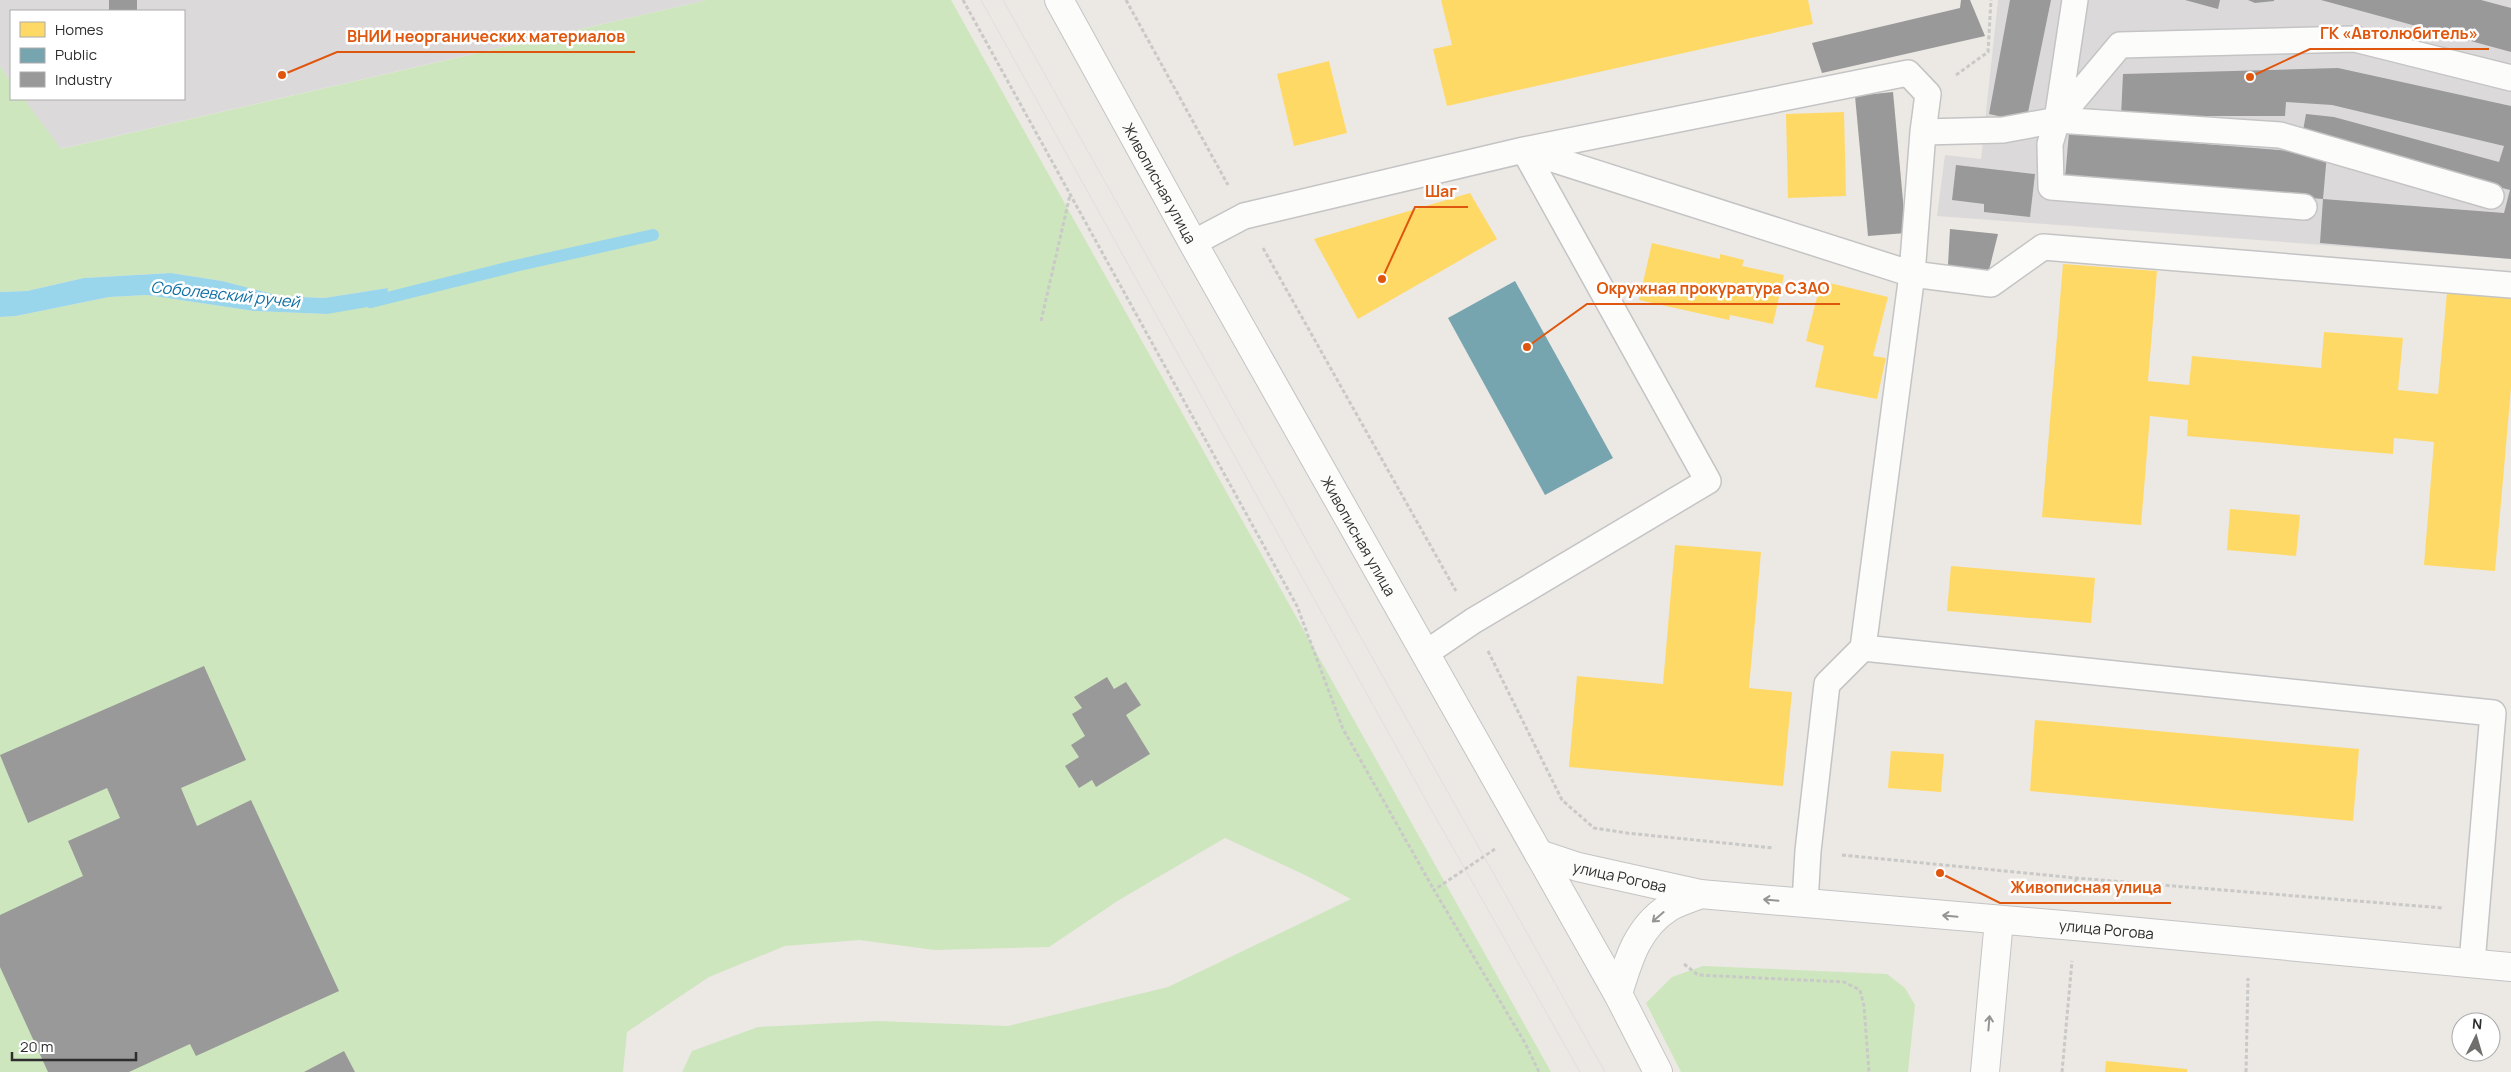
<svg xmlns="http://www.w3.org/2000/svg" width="2511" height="1072" font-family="Manrope,sans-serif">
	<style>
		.industrial { fill: #dcd9db }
		.green { fill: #cee6be }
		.water { fill: #99d6ec }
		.homes { fill: #ffd966 }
		.public { fill: #76a5af }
		.industry { fill: #999 }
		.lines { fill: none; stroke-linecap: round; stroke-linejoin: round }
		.stream { stroke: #99d6ec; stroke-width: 12 }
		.lane-casing { stroke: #c5c4c5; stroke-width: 28 }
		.street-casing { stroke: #c5c4c5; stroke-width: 30 }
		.secondary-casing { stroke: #c5c4c5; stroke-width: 30 }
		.path { stroke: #c9c9c8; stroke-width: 3; stroke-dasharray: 4 2.5; stroke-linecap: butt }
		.lane { stroke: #fcfcfb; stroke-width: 25 }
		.street { stroke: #fcfcfb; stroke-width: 28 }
		.secondary { stroke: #fcfcfb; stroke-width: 28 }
		.tram { stroke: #dfdfe1; stroke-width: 1 }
		.oneway { stroke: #959594 }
		.labels { text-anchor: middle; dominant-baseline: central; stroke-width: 5; stroke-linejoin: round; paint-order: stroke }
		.street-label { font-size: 15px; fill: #2e2e2e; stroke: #fff }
		.water-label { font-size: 16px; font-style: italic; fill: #0d6fa3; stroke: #fff }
		.leader { fill: none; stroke: #df570e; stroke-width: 2 }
		.callout-dot { fill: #df570e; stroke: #fff; stroke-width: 2 }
		.callout-label { font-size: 16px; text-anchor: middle; font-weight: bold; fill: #df570e; stroke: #fff; stroke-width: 5; stroke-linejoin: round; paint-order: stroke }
	</style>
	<rect width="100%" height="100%" fill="#ece8e4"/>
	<path class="industrial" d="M0,0h707l-647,149 -36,-50h160v-88h-173v71l-11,-16z
		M1998,0h513v259l-574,-43 8,-61 36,4z"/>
	<path class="green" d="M707,0h244l600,1072h-869l10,-21 66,-24 120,-6 130,5 160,-39 183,-88 -44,-23 -82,-38 -106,62 -70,47 -114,3 -76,-10 -74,6 -76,31 -82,55 -4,40h-623v-755l16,-1 93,-19 38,-2 107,16 73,3 61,-26 -64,10 -45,-2 -57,-15 -51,-8 -87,5 -57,13 -27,1v-226l11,16v17h13l37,50z
		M1703,966l184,8 18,14 10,17 -7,67h-227l-35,-69 26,-26z"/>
	<path class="water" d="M171,273l51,8 58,15 44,2 64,-10 -3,16 -58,10 -73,-3 -107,-16 -38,2 -93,19 -16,1v-25l27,-1 57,-13z"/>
	<path class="homes" d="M1441,0h367l5,24 -366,82 -14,-57 19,-4z
		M1329,61l18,72 -53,13 -17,-72z
		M1844,112l2,84 -58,2 -2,-84z
		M1470,193l27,46 -139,80 -44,-80z
		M1652,243l68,16v-5l24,6 -2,6 42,9 -11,49 -43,-9 -1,5 -90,-20z
		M2063,264l94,7 -9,110 41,4 3,-29 129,12 3,-36 79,6 -5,52 40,4 9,-102 64,6v90l-16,183 -71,-6 10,-123 -40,-4 -1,16 -206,-18 1,-16 -38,-4 -9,109 -99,-8z
		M1821,281l67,16 -15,59 13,2 -9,41 -62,-12 9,-41 -18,-5z
		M2230,509l70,6 -4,41 -69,-6z
		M1675,545l86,7 -12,136 43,4 -9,94 -214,-19 8,-91 86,8z
		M1951,566l144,12 -4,45 -144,-12z
		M2035,720l324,29 -6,72 -323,-30z
		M1891,751l53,3 -3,38 -53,-4z
		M2106,1061l81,8v3h-82z"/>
	<path class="public" d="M1515,281l98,177 -68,37 -97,-177z"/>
	<path class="industry" d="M109,0h28v11h-28z
		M1961,0h9l15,36 -163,37 -10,-30 148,-35z
		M2010,0h41l-25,122 -37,-8z
		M2185,0h35l-2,9z
		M2248,0h26v1l-19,2z
		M2321,0h160l30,8v44z
		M2338,68l173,38v153l-191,-16 3,-44 181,14 6,-23 -208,-54 4,-22 28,3 165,45 5,-16 -172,-41 -46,-3 -1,14h-164l2,-42z
		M1893,92l13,141 -38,3 -13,-140z
		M2069,133l258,21 -4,45 -258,-21z
		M1956,165l79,9 -5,43 -46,-5v-8l-32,-4z
		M1950,229l48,5 -9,36 -41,-5z
		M204,666l42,94 -65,28 16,38 54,-26 88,191 -143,65 -6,-12 -61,28h-81l-48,-105v-52l83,-39 -15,-35 52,-23 -13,-30 -79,35 -28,-68z
		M1107,677l7,12 12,-7 15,23 -15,10 24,39 -54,33 -4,-7 -13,8 -14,-22 14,-9 -8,-12 14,-9 -13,-22 10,-6 -8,-11z
		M344,1051l11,21h-51z"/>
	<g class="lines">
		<path class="stream" d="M371,302l144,-36 138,-31"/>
		<defs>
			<path id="lane" d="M2057,120l18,-120
				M1923,132l80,-2 54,-10 223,15 211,61
				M2304,207l-253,-20 -1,-43 7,-24 63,-75 235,-6 156,39
				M1193,243l51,-27 280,-66 388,124 79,10 52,-37 468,38
				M1863,648l630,65 -21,250
				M1426,653l47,-32 235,-140 -184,-331 384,-77 20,21 -5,38 -11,142 -49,374 -36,36 -19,167 -3,52"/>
			<g id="street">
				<path id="s1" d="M1539,854l39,13 122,27 375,32 436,41"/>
				<path d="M1618,994c10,-33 19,-66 50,-86 9,-6 22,-9 32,-14"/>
				<path d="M1985,1072l14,-152"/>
			</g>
			<g id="secondary">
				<path id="s2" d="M1059,0l134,243 425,751 40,78"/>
			</g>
		</defs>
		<use href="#lane" class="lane-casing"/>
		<use href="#street" class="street-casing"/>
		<use href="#secondary" class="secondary-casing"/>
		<path class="path" d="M963,0l334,606 46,123 91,161
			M1126,0l102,185
			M1956,75l32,-23 3,-52
			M1263,248l193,343
			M1041,321l29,-126
			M1488,651l74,149 32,28 33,5 146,15
			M1495,849l-61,41 91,153 14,29
			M1842,855l234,23 367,30
			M2076,889v-11
			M1684,964l14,11 146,7 16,8 4,16 5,66
			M2062,1072l10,-111
			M2246,1072l2,-94"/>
		<use href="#lane" class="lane"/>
		<use href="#street" class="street"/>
		<use href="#secondary" class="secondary"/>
		<path class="tram" d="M981,0l451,811 148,261
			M1003,0l602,1072"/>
	</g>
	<defs><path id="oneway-shaft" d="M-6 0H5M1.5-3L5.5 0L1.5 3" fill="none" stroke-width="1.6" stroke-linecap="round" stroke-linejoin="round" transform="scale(1.25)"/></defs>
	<g class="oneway">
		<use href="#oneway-shaft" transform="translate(1771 900) rotate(-175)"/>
		<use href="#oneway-shaft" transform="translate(1950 916) rotate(-175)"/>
		<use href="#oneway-shaft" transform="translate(1658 917) rotate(139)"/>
		<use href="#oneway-shaft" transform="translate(1989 1023) rotate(-85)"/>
	</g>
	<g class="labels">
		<g class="street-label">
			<text stroke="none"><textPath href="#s2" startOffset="209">Живописная улица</textPath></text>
			<text stroke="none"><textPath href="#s2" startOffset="614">Живописная улица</textPath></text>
			<text stroke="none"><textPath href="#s1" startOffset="84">улица Рогова</textPath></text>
			<text stroke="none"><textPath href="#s1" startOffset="574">улица Рогова</textPath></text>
		</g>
		<g class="water-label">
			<text transform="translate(225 294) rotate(6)">Соболевский ручей</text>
		</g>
	</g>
	<path class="leader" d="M2250 77L2310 49H2489M282 75L337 52H635M1382 279L1415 207H1468M1527 347L1587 304H1840M1940 873L2000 903H2171"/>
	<g class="callout-dot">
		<circle cx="2250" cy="77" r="5"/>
		<circle cx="282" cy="75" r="5"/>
		<circle cx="1382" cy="279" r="5"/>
		<circle cx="1527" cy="347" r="5"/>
		<circle cx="1940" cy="873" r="5"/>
	</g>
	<g class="callout-label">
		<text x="2399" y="39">ГК «Автолюбитель»</text>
		<text x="486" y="42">ВНИИ неорганических материалов</text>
		<text x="1441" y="197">Шаг</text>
		<text x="1713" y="294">Окружная прокуратура СЗАО</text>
		<text x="2086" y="893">Живописная улица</text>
	</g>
	<rect x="10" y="10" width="175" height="90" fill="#ffffff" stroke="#ababab"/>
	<rect x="20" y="22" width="25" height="15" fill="#ffd966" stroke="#ababab"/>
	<text x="55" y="35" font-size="15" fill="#2e2e2e">Homes</text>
	<rect x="20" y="48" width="25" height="15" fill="#76a5af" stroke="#ababab"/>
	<text x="55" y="60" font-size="15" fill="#2e2e2e">Public</text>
	<rect x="20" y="72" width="25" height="15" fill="#999999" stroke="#ababab"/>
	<text x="55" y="85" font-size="15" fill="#2e2e2e">Industry</text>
	<g transform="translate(2476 1037) rotate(5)"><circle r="24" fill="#ffffff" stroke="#ababab"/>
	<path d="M0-4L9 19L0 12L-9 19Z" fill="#706f6e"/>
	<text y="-8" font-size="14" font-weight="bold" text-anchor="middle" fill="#2e2e2e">N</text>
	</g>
	<path d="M12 1052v8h124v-8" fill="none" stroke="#2e2e2e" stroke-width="2.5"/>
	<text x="20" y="1052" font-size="15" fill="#2e2e2e" stroke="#ffffff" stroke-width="4" paint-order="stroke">20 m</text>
</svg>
